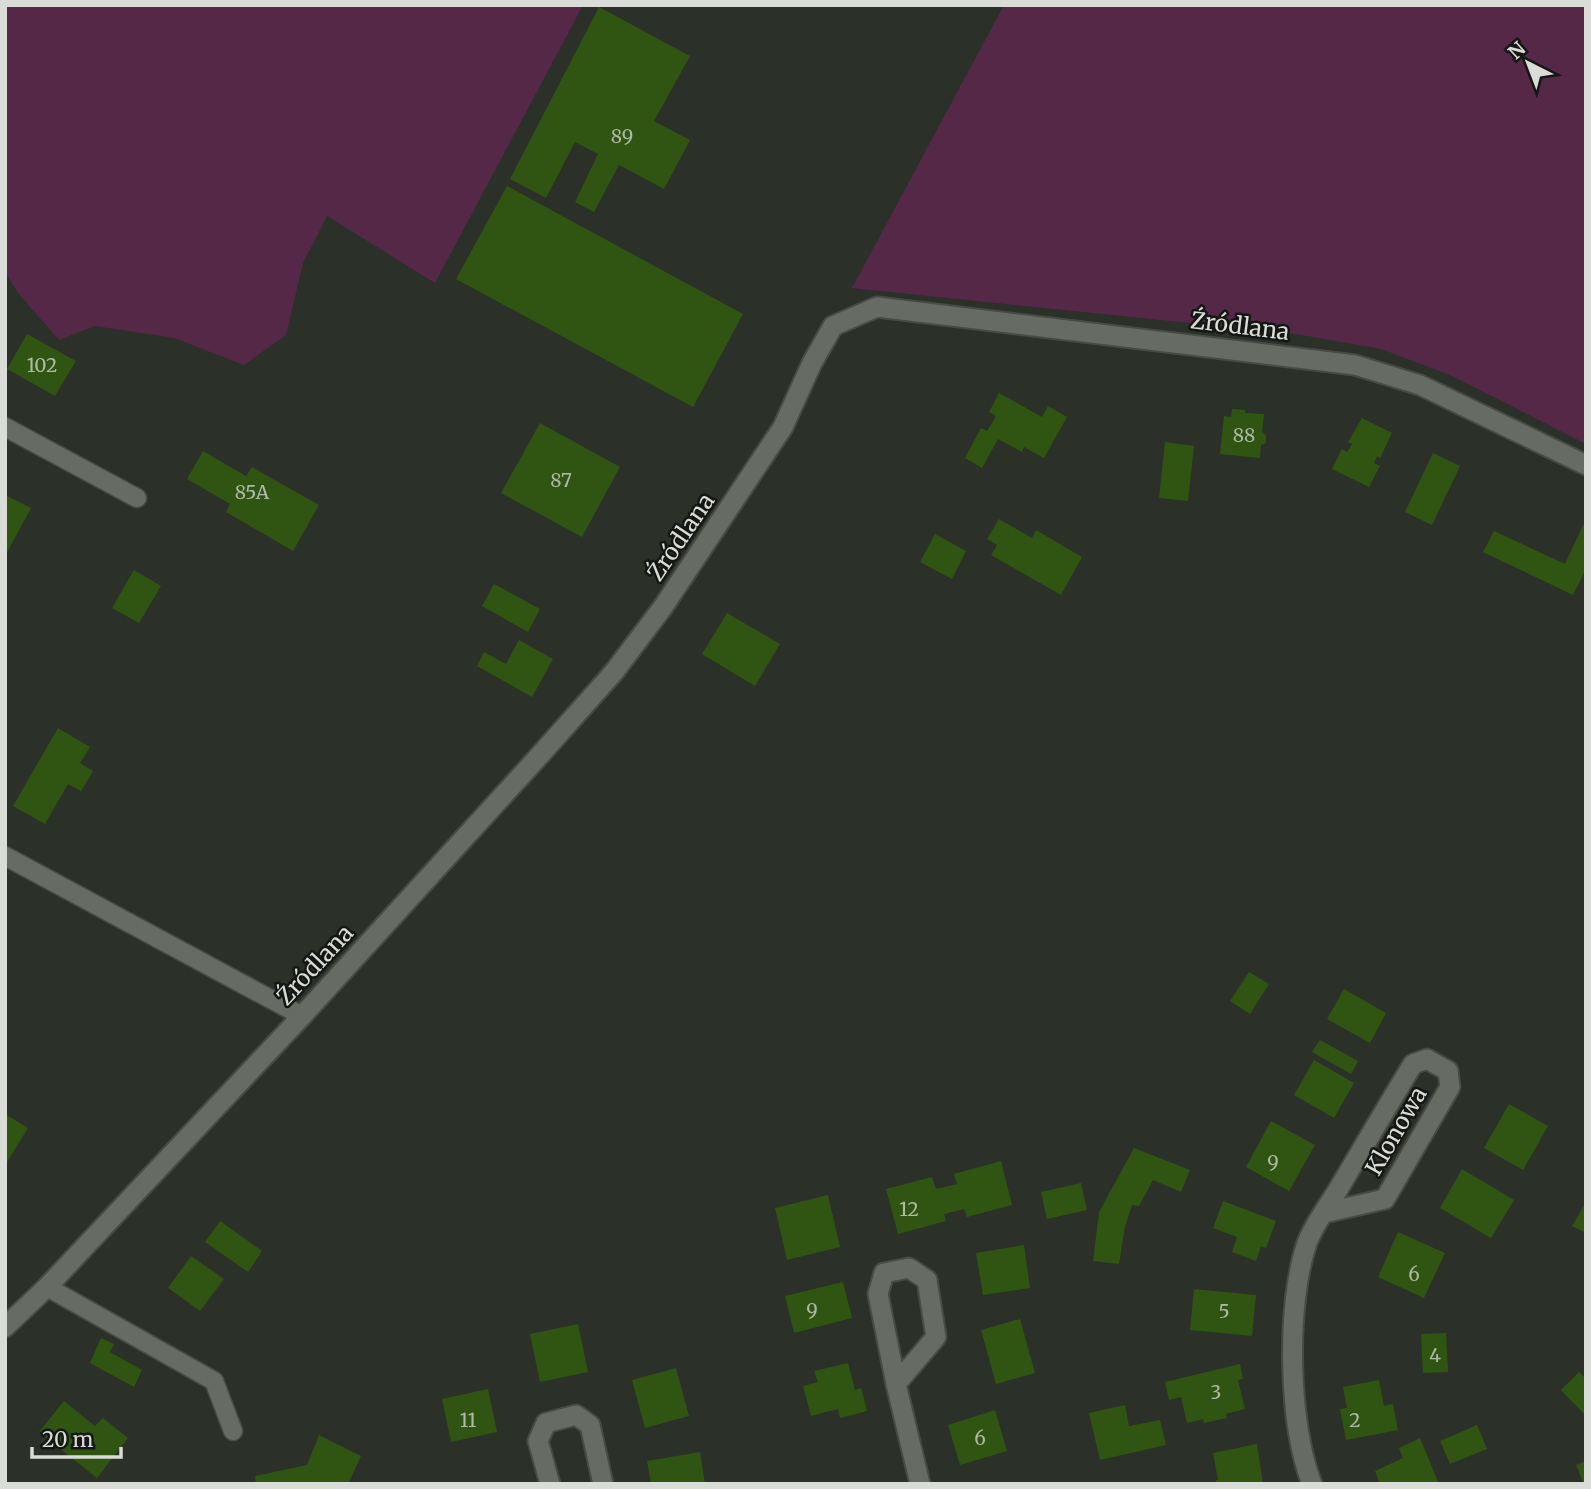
<svg xmlns="http://www.w3.org/2000/svg" width="1591" height="1489" font-family="Merriweather,serif">
<rect width="100%" height="100%" fill="#2b3029"/>
<path fill="#552848" d="M5,5H583L435,283L327,216L303,263L286,335L244,365L174,338L95,326L59,340L18,293L5,272Z
M1004,5H1586V444L1450,375L1381,349L1296,334L852,288Z"/>
<path fill="#305512" d="M599,7L690,56L654,121L690,140L664,189L619,165L594,212L575,202L598,154L575,142L546,198L510,179Z
M507,186L743,314L693,407L456,279Z
M27,334L76,361L55,396L7,369Z
M999,393L1042,417L1048,406L1067,417L1044,458L1024,447L1022,452L998,439L982,468L965,458L981,428L987,431L996,416L989,412Z
M1232,409L1245,410V413L1264,414L1262,432L1266,435V443L1261,445L1260,458L1220,454L1224,416L1231,417Z
M1362,418L1392,433L1380,458L1377,456L1374,463L1380,466L1369,487L1332,469L1342,449L1347,452L1352,444L1348,442Z
M540,423L620,467L582,537L501,493Z
M1165,442L1194,446L1188,501L1159,498Z
M203,451L246,476L252,467L319,505L293,551L226,512L230,504L187,479Z
M1433,453L1460,466L1432,525L1405,512Z
M5,495L31,508L5,556Z
M999,519L1032,538L1036,530L1082,557L1061,595L991,555L997,545L987,539Z
M1586,519V569L1573,595L1483,552L1494,531L1565,564Z
M935,534L966,551L952,579L920,562Z
M134,570L161,586L139,623L112,608Z
M494,584L540,609L528,632L482,606Z
M727,613L780,644L755,686L702,654Z
M519,640L553,659L532,697L477,666L484,652L506,664Z
M58,728L90,747L80,763L93,771L81,791L68,784L45,824L13,806Z
M1249,972L1269,984L1250,1014L1230,1001Z
M1344,989L1386,1013L1370,1043L1327,1019Z
M1320,1040L1358,1061L1351,1074L1312,1052Z
M1314,1060L1354,1083L1334,1118L1294,1095Z
M1509,1104L1548,1126L1523,1170L1484,1148Z
M5,1114L28,1128L5,1165Z
M1271,1121L1315,1145L1289,1191L1246,1167Z
M1134,1148L1190,1170L1181,1192L1153,1180L1139,1206L1132,1205L1125,1226L1119,1264L1093,1261L1099,1212Z
M1001,1161L1012,1205L967,1217L964,1209L944,1214L946,1221L898,1234L886,1189L932,1177L936,1189L957,1184L954,1174Z
M1462,1169L1514,1200L1491,1238L1440,1208Z
M1081,1183L1087,1210L1047,1219L1041,1192Z
M828,1195L840,1247L787,1260L775,1208Z
M1223,1201L1276,1221L1266,1248L1261,1246L1256,1261L1232,1252L1237,1237L1213,1228Z
M1586,1202V1233L1572,1226Z
M220,1221L262,1251L248,1272L205,1242Z
M1398,1232L1445,1253L1424,1298L1378,1277Z
M1024,1245L1030,1288L983,1295L976,1253Z
M191,1256L224,1279L200,1311L168,1288Z
M843,1282L852,1318L794,1333L785,1296Z
M1194,1289L1256,1295L1252,1336L1190,1330Z
M1020,1319L1035,1373L996,1384L981,1330Z
M578,1324L588,1372L540,1382L530,1334Z
M1446,1333L1448,1372L1423,1373L1421,1334Z
M101,1338L114,1344L110,1352L142,1370L134,1387L90,1363Z
M848,1363L855,1390L861,1388L867,1411L840,1418L838,1409L811,1416L803,1386L818,1382L814,1371Z
M1240,1364L1243,1379L1238,1380L1245,1409L1226,1414L1227,1418L1204,1423L1203,1419L1187,1423L1181,1397L1169,1400L1165,1382Z
M676,1368L689,1416L645,1428L632,1380Z
M1579,1372L1586,1379V1416L1561,1390Z
M1379,1380L1384,1406L1393,1404L1398,1430L1346,1440L1340,1409L1347,1408L1343,1387Z
M488,1389L497,1432L451,1442L442,1399Z
M64,1401L95,1426L103,1418L128,1438L97,1478L39,1432Z
M1125,1405L1129,1426L1160,1420L1166,1445L1100,1460L1089,1413Z
M995,1410L1007,1451L960,1465L948,1425Z
M1477,1425L1487,1449L1450,1464L1440,1441Z
M319,1435L361,1456L348,1484H256L255,1476L307,1465Z
M1420,1438L1439,1484H1380L1375,1471L1403,1458L1399,1448Z
M1257,1444L1263,1484H1217L1216,1480H1218L1213,1453Z
M700,1452L705,1484H651L647,1461Z
M1586,1461V1484H1584L1576,1465Z"/>
<g fill="none" stroke-linecap="round" stroke-linejoin="round">
<g stroke="#474b44" stroke-width="21">
<path id="service" d="M5,427L137,498
M5,856L302,1016
M47,1287L214,1381L233,1431"/>
</g>
<g stroke="#474b44" stroke-width="23">
<path id="minor" d="M5,1327L47,1287L302,1016L540,755L614,672L663,607L783,427L812,363L833,326L877,307L1355,365L1420,385L1586,465
M896,1384L936,1337L927,1280L909,1268L884,1273L878,1294L896,1384L920,1484
M550,1484L538,1441L546,1423L576,1415L590,1425L603,1484
M1312,1484C1288,1423 1286,1304 1307,1243C1314,1224 1329,1205 1339,1188C1364,1146 1388,1105 1413,1064L1427,1059L1448,1071L1450,1087L1385,1199L1324,1213"/>
</g>
<use href="#service" stroke="#666c63" stroke-width="18"/>
<use href="#minor" stroke="#666c63" stroke-width="19"/>
</g>
<g text-anchor="middle" stroke-width="5" stroke-linejoin="round" paint-order="stroke">
<g font-size="19" fill="#afbaa6">
<text x="622" y="143">89</text>
<text x="42" y="372">102</text>
<text x="1244" y="442">88</text>
<text x="561" y="487">87</text>
<text x="252" y="499">85A</text>
<text x="1273" y="1169">9</text>
<text x="909" y="1216">12</text>
<text x="1414" y="1281">6</text>
<text x="812" y="1317">9</text>
<text x="1224" y="1318">5</text>
<text x="1435" y="1362">4</text>
<text x="1216" y="1399">3</text>
<text x="468" y="1427">11</text>
<text x="1355" y="1427">2</text>
<text x="980" y="1445">6</text>
</g>
<g font-size="23" fill="#d9dcd7" stroke="#151714">
<text transform="translate(1240 326) rotate(7)" y="8">Źródlana</text>
<text transform="translate(681 537) rotate(-56)" y="8">Źródlana</text>
<text transform="translate(315 965) rotate(-47)" y="8">Źródlana</text>
<text transform="translate(1396 1131) rotate(-60)" y="8">Klonowa</text>
</g>
</g>
<rect width="1591" height="1489" fill="none" stroke="#d9dcd7" stroke-width="14"/>
<g transform="translate(1528 63) rotate(318)" stroke="#151714" stroke-width="5" paint-order="stroke">
<path d="M0-5L12 26L0 18L-12 26Z" fill="#d9dcd7"/>
<text y="-10" font-size="19" font-weight="bold" text-anchor="middle" fill="#d9dcd7">N</text>
</g>
<path d="M32 1447v10h89v-10" fill="none" stroke="#d9dcd7" stroke-width="3.5"/>
<text x="42" y="1447" font-size="21" fill="#d9dcd7" stroke="#151714" stroke-width="5" paint-order="stroke">20 m</text>
</svg>
